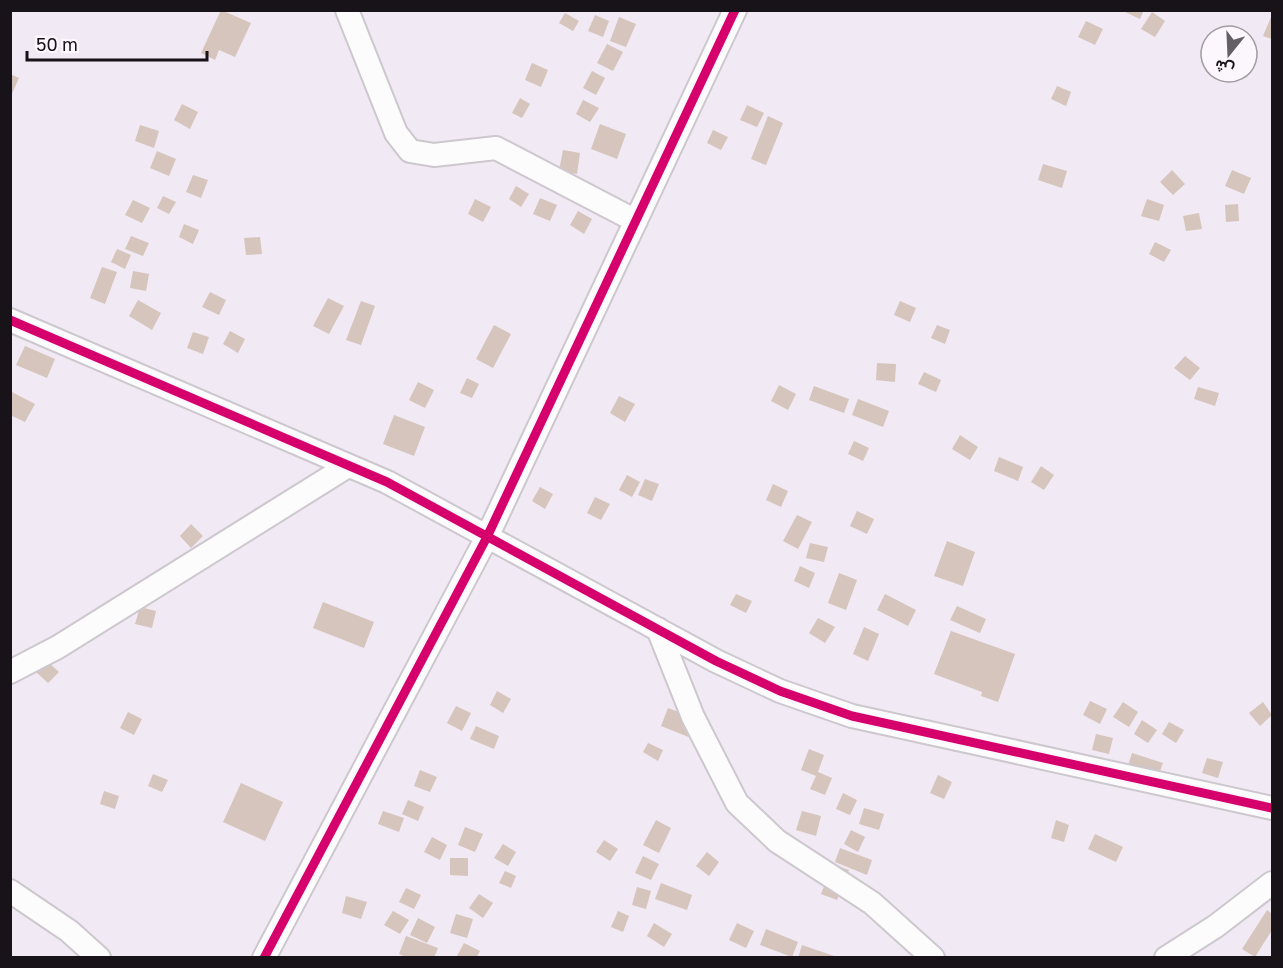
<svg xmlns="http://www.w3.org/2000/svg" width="1283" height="968" font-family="'Golos Text',Vazirmatn,sans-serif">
<rect width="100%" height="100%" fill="#f1e9f3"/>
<path fill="#d6c5bd" d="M221,10L251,23L235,57L219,50L215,60L201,53Z
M1121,10H1144L1140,19Z
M1152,12L1165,21L1155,37L1141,29Z
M565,13L579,21L573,31L559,23Z
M595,15L609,21L603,37L588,31Z
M619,17L636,24L626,47L610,41Z
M1271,17H1272V39L1263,36Z
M1086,21L1103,29L1095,45L1078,37Z
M607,44L623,52L613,71L597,63Z
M532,63L548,70L541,87L525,80Z
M592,71L605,78L596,95L583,88Z
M10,74L19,78L10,98Z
M1057,86L1071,92L1066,106L1051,99Z
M520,98L530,104L522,118L512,113Z
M583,100L599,108L590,122L576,114Z
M182,104L198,112L190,129L174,120Z
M747,105L764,113L757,127L740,120Z
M768,116L783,123L766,165L751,159Z
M600,124L626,134L617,159L591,149Z
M140,125L159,131L154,148L135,141Z
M713,130L728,137L721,150L707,143Z
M563,150L580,153L577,174L559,171Z
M157,151L176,159L169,176L150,168Z
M1043,164L1067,171L1062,188L1038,180Z
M1172,170L1185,184L1173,195L1160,182Z
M1232,170L1251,178L1244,194L1225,186Z
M193,175L208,180L201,198L186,192Z
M516,186L529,194L521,207L509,199Z
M163,196L176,202L169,214L157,208Z
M540,198L557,205L550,221L533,214Z
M475,199L491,207L483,222L468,214Z
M1147,199L1164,205L1159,221L1141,216Z
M133,200L150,208L142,223L125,215Z
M1238,204L1239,221L1226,222L1225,205Z
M578,211L592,219L584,234L570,225Z
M1199,213L1202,229L1186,231L1183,216Z
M184,224L199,230L193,244L179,237Z
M131,236L149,243L143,256L125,249Z
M260,237L262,254L246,255L244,238Z
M1155,242L1171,250L1164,262L1149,254Z
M117,249L131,255L125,269L111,262Z
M102,267L117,272L105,304L90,298Z
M133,271L149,274L146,291L130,288Z
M210,292L226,300L219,315L202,307Z
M328,298L344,306L329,334L313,326Z
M138,300L161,313L152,330L129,316Z
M361,301L375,306L361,345L346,340Z
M900,301L916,308L910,322L894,315Z
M494,325L511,334L493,368L476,359Z
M937,325L950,330L945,344L931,338Z
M230,331L245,339L238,353L223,344Z
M193,332L209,337L203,354L187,348Z
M25,346L55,359L47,378L16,365Z
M1185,356L1200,368L1190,380L1174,368Z
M877,363L896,364L895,382L876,380Z
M924,372L941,380L936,392L918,384Z
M467,378L479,384L472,398L460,393Z
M418,382L434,390L425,408L409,400Z
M779,385L796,394L788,410L771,401Z
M814,386L849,399L844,413L809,400Z
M1198,387L1219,393L1215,406L1194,399Z
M10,391L35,404L25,422L10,415Z
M619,396L635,404L625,422L610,413Z
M858,399L889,411L883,427L852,415Z
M394,415L425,427L414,456L383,444Z
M960,435L978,447L970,460L952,449Z
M854,441L869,448L863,461L848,454Z
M999,457L1023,467L1018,481L994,471Z
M1041,466L1054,475L1044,490L1031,482Z
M627,475L640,482L632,497L619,490Z
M645,479L659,484L652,501L638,495Z
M773,484L788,491L781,507L766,500Z
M540,487L553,494L545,509L532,501Z
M595,497L610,504L601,520L587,513Z
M857,511L874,519L867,534L850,526Z
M797,515L812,522L798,549L783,541Z
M191,524L203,536L191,548L180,536Z
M947,541L975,552L963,586L934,576Z
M810,543L828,547L824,562L806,558Z
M800,566L815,573L809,588L794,581Z
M839,573L857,580L846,610L828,603Z
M736,594L752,601L746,613L730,605Z
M885,594L916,610L908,626L877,610Z
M323,602L374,622L364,648L313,628Z
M957,606L986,619L980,633L950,620Z
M140,607L156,611L152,628L135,624Z
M818,618L835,627L825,643L809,633Z
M864,627L879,634L868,661L853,654Z
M951,631L1015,654L998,702L981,696L982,692L934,674Z
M47,661L59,672L48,683L36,672Z
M497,691L511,699L503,713L490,705Z
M1090,701L1107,709L1100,724L1083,715Z
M1123,702L1138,712L1129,727L1113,717Z
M1263,702L1272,715L1260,726L1249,713Z
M456,706L471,713L462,731L447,723Z
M668,708L703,721L696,740L661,726Z
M128,712L142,719L134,735L120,728Z
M1142,720L1157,730L1148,743L1134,734Z
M1169,722L1184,730L1176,743L1162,734Z
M476,726L499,736L494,749L470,739Z
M1096,734L1113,738L1109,754L1092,750Z
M648,743L663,750L658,761L643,752Z
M809,749L824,755L818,772L832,778L825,795L810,789L816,776L801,770Z
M1132,753L1163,763L1156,782L1126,772Z
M1207,758L1223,762L1218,778L1202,773Z
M420,770L437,777L430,792L414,786Z
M153,774L168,780L162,792L148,786Z
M938,775L952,782L944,799L930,793Z
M241,783L283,802L265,841L223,822Z
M104,791L119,796L115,809L100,804Z
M843,793L857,800L850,815L836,809Z
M408,800L424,807L418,821L402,814Z
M864,808L884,814L879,830L859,824Z
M383,811L404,818L399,832L378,824Z
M802,811L821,816L816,836L796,830Z
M656,820L671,828L659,853L643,845Z
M1056,820L1069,825L1064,842L1051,838Z
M465,827L483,834L475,852L458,845Z
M851,830L865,837L858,852L844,844Z
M1095,834L1123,847L1116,862L1088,849Z
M432,837L447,845L440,860L424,852Z
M604,840L618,849L610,861L596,852Z
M503,844L516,852L508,866L494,858Z
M840,848L872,860L867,875L835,862Z
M707,852L719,862L709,876L696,866Z
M643,856L659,864L651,880L635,873Z
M450,858H468V876L450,875Z
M833,864L849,870L837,900L821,894Z
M505,871L516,876L511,888L499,883Z
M661,883L692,895L687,910L655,899Z
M637,887L651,891L646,909L632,905Z
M406,888L421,895L414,909L399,902Z
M479,894L493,903L483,918L469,908Z
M346,896L367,902L361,919L342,913Z
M1267,910L1272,914V930L1255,957L1242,949Z
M393,911L409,920L400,934L384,925Z
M618,911L629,916L623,932L611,927Z
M456,914L473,919L467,938L450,933Z
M418,918L435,927L427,943L410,935Z
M654,923L672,934L664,947L647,936Z
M737,923L754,931L746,948L729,940Z
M766,929L798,942L792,957L760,945Z
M406,936L438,948L434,958H408L399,954Z
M464,943L480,951L476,958L457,956Z
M802,945L837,957V958H798Z"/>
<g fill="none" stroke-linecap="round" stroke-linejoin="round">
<g stroke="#cdc7ce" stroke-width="26">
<path id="street" d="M347,10L396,133L410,151L434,155L496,148L636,221
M10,320L387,482L716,661L780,691L852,716L1272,808
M658,629L693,717L737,803L777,841L872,903L933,958
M10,672L58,647L348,466
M10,891L69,931L99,958
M264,958L487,537L735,10
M1166,958L1216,926L1272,883"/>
</g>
<use href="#street" stroke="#fdfcfd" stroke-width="22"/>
<g stroke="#fcf6fd" stroke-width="13">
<path id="cycleway" d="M10,320L387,482L716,661L780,691L852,716L1272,808
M264,958L487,537L735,10"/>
</g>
<use href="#cycleway" stroke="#d6006c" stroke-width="9"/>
</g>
<rect width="1283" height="968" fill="none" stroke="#181319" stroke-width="24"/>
<g transform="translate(1229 54) rotate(198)"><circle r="28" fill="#fcf6fd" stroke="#a19ba2" stroke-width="1.5"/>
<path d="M0-4.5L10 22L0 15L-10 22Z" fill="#645e65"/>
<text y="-9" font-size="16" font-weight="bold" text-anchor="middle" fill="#181319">ش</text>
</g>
<path d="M27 51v9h180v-9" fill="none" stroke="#181319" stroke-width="3"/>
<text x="36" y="51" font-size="18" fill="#181319" stroke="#fcf6fd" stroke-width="4.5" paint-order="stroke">50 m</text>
</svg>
